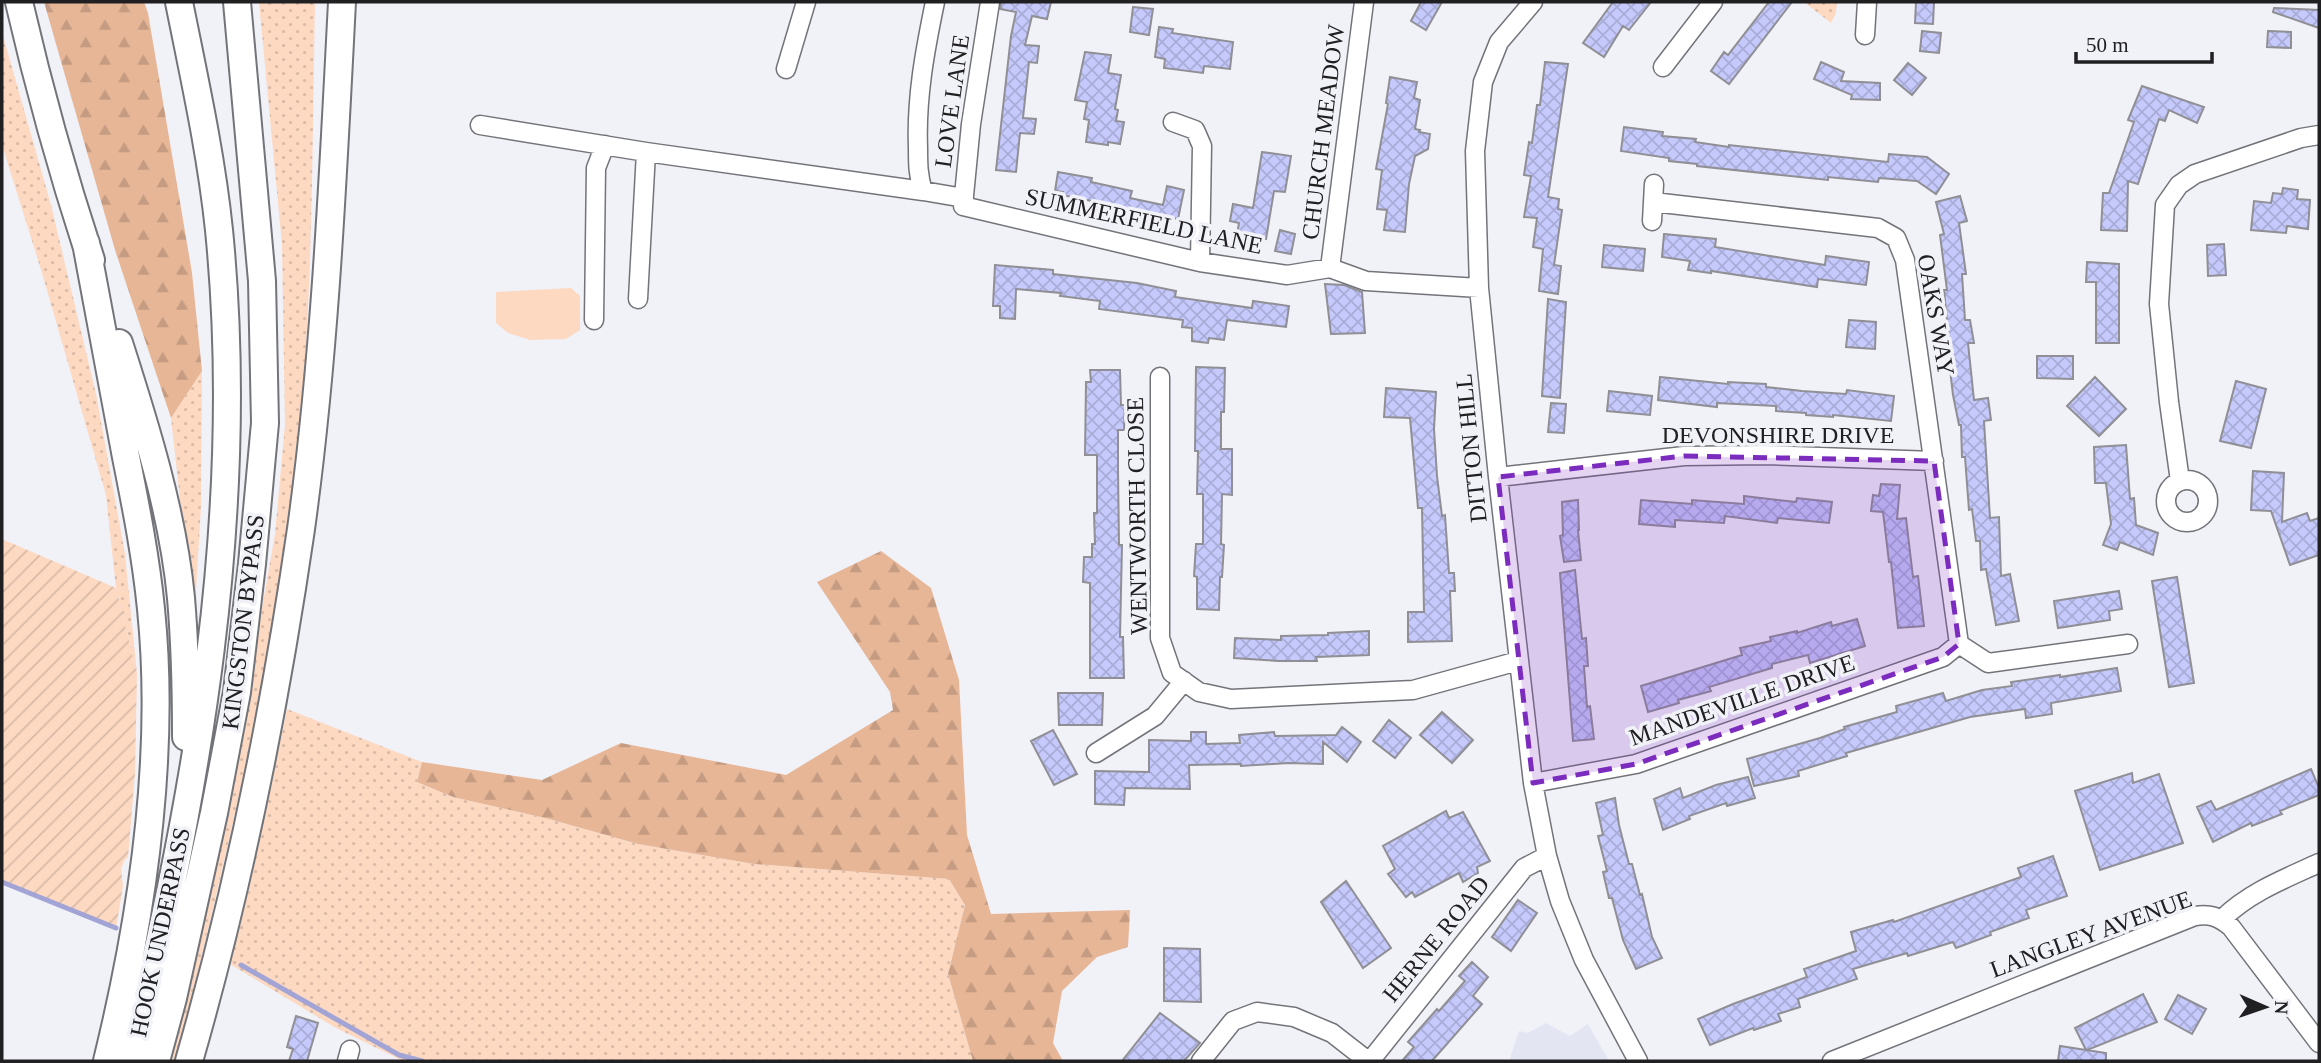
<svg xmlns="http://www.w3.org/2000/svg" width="2321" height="1063" font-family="'Times New Roman',serif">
<defs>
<pattern id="grass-dots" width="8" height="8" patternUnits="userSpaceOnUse" patternTransform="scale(1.75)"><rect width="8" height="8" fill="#fdd9c2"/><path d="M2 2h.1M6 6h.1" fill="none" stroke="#d9baa6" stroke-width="1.8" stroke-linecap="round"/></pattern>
<pattern id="forest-firs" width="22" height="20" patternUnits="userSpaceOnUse" patternTransform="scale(1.75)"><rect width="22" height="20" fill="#e6b697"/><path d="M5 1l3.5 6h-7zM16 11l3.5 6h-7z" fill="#c59c82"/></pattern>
<pattern id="garden-furrows" width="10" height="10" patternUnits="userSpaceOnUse" patternTransform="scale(1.75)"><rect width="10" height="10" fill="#fdd9c2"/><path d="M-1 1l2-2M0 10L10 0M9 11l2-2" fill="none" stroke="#d9baa6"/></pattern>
<pattern id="building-cross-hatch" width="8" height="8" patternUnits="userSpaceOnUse" patternTransform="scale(1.75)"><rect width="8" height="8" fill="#c5c9fb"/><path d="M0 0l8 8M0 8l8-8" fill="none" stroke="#a9acd7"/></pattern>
</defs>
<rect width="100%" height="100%" fill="#f1f1f8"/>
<path fill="#e4e5f3" d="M1546,1023L1570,1036L1588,1024L1609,1061H1509L1519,1031L1528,1033Z"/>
<path fill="url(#grass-dots)" d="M259,2H315C312,160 313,318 295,475C272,674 223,868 176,1061H171L210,888L241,729L275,534L285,425L282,245Z
M1804,2H1837L1836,13L1831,23Z
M2,32L51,205L96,394L125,554L137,674L116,588L106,495L42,273L2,145Z
M202,371L201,506L194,625L171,418Z
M287,709L422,762L417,782L453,797L549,819L638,844L754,864L949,879L965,905L948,974L973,1061H403L336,1028L230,964L248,893Z"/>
<path fill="url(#forest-firs)" d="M44,2H144L148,13L192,273L202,371L171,418L115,250Z
M881,551L931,588L959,680L967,835L991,914L1130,910L1128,947L1097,957L1062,991L1053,1043L1063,1061H973L948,974L965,905L949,879L754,864L638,844L549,819L453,797L417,782L422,762L542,780L621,743L786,775L893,710L890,692L817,582Z"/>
<path fill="url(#garden-furrows)" d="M2,539L116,588L137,674L135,773L128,857L124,861L121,869L123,886L116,928L2,882Z"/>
<path fill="#fdd9c2" d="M571,288L580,296V330L566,339L530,340L508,333L496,323V292Z"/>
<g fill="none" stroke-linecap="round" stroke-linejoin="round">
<path stroke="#a1a4d4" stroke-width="5" d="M2,882L116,928
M241,965L399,1055L422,1061"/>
</g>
<path fill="url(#building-cross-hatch)" stroke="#8f8f95" stroke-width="2" d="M1001,2H1051L1047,19L1032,16L1025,45L1039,46L1037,63L1029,62L1023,118L1036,119L1034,134L1020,133L1016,172L996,170L1011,36L1016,12L1000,9Z
M1421,2H1442L1426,30L1411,21Z
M1613,2H1651L1629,30L1623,26L1604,57L1583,43Z
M1769,2H1792L1729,84L1711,71L1724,52L1728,55Z
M1916,2H1934L1933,24L1915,23Z
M1133,7L1153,9L1149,35L1130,32Z
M2274,8L2319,10V28L2273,12Z
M1159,27L1173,29L1172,33L1233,42L1230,69L1204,66L1203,73L1164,68L1165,59L1155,57Z
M1922,31L1941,33L1939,53L1920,51Z
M2268,31L2291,32V48L2267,47Z
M1085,52L1111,55L1108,73L1121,75L1115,109L1118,110L1116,121L1124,122L1120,144L1108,142V145L1086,142L1089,120L1084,119L1087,102L1075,100Z
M1545,62L1568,64L1548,197L1559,199L1558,209L1562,210L1554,265L1561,266L1558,294L1539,291L1543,249L1533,247L1537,218L1524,217L1531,176L1524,175L1529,142L1532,143L1537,105H1540Z
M1821,62L1844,72L1841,81L1880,83V100L1851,99L1852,95L1814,79Z
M1908,63L1926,78L1912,95L1894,80Z
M1390,77L1417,82L1414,98L1420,100L1415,129L1420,130L1419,132L1430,134L1428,149L1415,156L1409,184L1405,232L1384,230L1387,210L1377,209L1382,170L1376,169L1388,104L1386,103Z
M2142,86L2204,107L2197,123L2169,110L2165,121L2159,119L2138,184L2128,181L2127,231L2101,230L2103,193H2109L2134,122L2128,120Z
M1624,127L1663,132L1662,136L1696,139L1695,142L1729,147V145L1888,162L1889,154L1927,157L1949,174L1936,194L1917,181L1879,178L1878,182L1828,177V180L1697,166V164L1669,161V158L1621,151Z
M1262,152L1291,156L1285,192L1274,191L1266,239L1237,234L1239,223L1230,221L1233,204L1253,208Z
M1058,172L1092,178L1091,182L1132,191L1130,198L1163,205L1167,186L1184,190L1178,219L1162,216L1161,221L1144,218L1143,223L1111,215V212L1100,210L1101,203L1062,195L1063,192L1055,191Z
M2283,188L2298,190L2297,199L2310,200L2308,229L2287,226L2286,233L2251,230L2254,201L2271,203L2273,193L2282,194Z
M1960,196L1967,221L1959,223L1966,274H1962L1965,320H1970L1974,343H1968L1974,400L1988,398L1991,420L1984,421L1990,518L1999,517L2001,576L2010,574L2019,621L1996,625L1986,569L1981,570L1980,541H1976L1972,509L1969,510L1965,457H1962L1961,425H1959L1953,395L1948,352H1950L1944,290H1947L1940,235L1944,234L1936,202Z
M1280,230L1295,234L1291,254L1275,251Z
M1664,234L1716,239L1715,247L1825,265L1826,256L1869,262L1866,285L1818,279L1817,287L1711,271V273L1688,270L1690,261L1662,257Z
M2224,244L2226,275L2208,276L2207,245Z
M1604,245L1645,249L1643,271L1602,267Z
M2087,262L2119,264V343H2096V282H2086Z
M995,265L1053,270V274L1137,283L1176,291L1175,297L1252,308L1253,301L1289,306L1286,327L1227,320L1224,340L1209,338L1208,343L1192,341V328L1182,327L1183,320L1099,309L1100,301L1060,296L1061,293L1016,289L1015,319L1000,318V306H993Z
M1325,284L1344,285L1362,292L1365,333L1331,334Z
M1548,299L1566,302L1560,398L1542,396Z
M1849,320L1876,322L1875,349L1846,347Z
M2037,356H2073V379L2037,378Z
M1196,367L1225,368L1224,412H1221V449H1232V495L1222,494L1221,544L1224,545L1222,577H1220L1219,610L1197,609V577L1194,576L1196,544H1203V494H1197L1198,451H1195Z
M1090,370H1120L1121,405H1125L1124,430H1118V469L1119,545H1122L1120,637H1123L1124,678H1090V583L1083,582L1084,557H1092V544H1095L1094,513H1097V455H1085L1086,382H1091Z
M1660,377L1728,384V382L1766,384V387L1802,391L1846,394L1847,390L1894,396L1891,421L1833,415V417L1806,415V413L1776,411V406L1717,403V407L1658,400Z
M2095,377L2126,409L2099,436L2067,406Z
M2236,381L2266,389L2251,448L2220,441Z
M1386,388L1436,392L1434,429L1437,476L1442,516L1445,515L1449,573H1454L1455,591H1450L1452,641L1408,642V612H1424L1422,508H1418L1410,418L1384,417Z
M1609,391L1652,396L1650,415L1607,411Z
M1551,403L1566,404L1564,433L1548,432Z
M2126,445L2130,499L2134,498L2136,525L2158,533L2153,555L2120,542L2117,550L2103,545L2111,524L2106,483H2095L2094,447Z
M2253,471L2284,473L2282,522L2307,513L2310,521L2319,518V555L2290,565L2271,511L2251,510Z
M1881,484L1900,485L1897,519L1906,518L1913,577L1918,576L1924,626L1898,628L1891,562H1889L1883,512L1871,511L1873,495L1879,496Z
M1744,496L1796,502L1797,498L1832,502L1829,523L1778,518L1777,523L1725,516L1724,523L1675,520V527L1639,524L1641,500L1692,504V500L1744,504Z
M1578,500L1579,530H1578L1581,560L1564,562L1560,536L1563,535L1562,502Z
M1575,570L1582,639L1586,638L1588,666H1584L1587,707L1590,706L1594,739L1573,741L1560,573Z
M2177,577L2194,683L2169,687L2152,581Z
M2119,591L2122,609L2109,611L2110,620L2058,628L2054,601Z
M1857,619L1865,646L1810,663L1808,655L1772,664V668L1709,687L1711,691L1678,700L1679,703L1648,712L1641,686L1742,655L1740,648L1771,641L1770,637L1797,631V633L1831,622L1832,626Z
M1369,631V655L1316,657L1317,661H1279L1234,658L1235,638L1281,640V636L1328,635V633Z
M2117,668L2121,691L2051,703L2052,714L2026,718L2025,709L1970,717L1846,753L1847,756L1798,771L1799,776L1754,786L1747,759L1820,738L1845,729L1844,727L1897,712L1896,706L1943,693L1946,701L1982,690L2012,686L2011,682L2060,675V677Z
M1058,693H1103L1102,725H1059Z
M1442,712L1473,740L1452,763L1420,735Z
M1389,720L1411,738L1395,758L1373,741Z
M1342,727L1361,742L1347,762L1323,742V764L1288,763L1241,766V764L1189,765L1190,789L1125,788L1124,805L1095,804V771L1149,772V740L1191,741V732H1206V744L1240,743L1239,735L1274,732L1275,736L1336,735Z
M1053,730L1077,774L1054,785L1031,741Z
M2311,769L2319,788V795L2280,811L2282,814L2252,826L2251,823L2213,842L2197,807L2211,801L2216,810Z
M2132,773L2133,783L2159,774L2183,843L2100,870L2075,791Z
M1748,777L1755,798L1727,806L1726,803L1689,816L1690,819L1663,830L1654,799L1680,788L1683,798L1716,785Z
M1615,798L1619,825L1629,864H1632L1640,895L1642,894L1652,937L1662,958L1636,969L1623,940L1612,898H1609L1603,872L1607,871L1598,836L1603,835L1596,803Z
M1446,811L1449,818L1463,812L1490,861L1477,867L1478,873L1463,882L1459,873L1415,897L1412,892L1406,897L1388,874L1395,869L1383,846Z
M2053,856L2067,896L2026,910L2029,918L1990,932L1991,935L1956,948L1953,942L1908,956L1907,953L1853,969L1857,979L1798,999L1800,1007L1778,1014L1781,1021L1754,1030L1753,1028L1710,1045L1698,1019L1733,1004L1807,977L1804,969L1856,951L1851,932L1893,920L1894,922L2021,877L2018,868Z
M1346,881L1391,948L1363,968L1321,902Z
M1518,900L1537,913L1511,951L1492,937Z
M1164,948L1200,949L1201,1002L1164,1001Z
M1472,962L1488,977L1473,996L1482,1004L1432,1061H1402L1414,1047L1408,1042L1437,1009L1439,1011L1465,981L1459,976Z
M2143,994L2157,1022L2087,1050L2106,1053V1061H2058L2060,1046L2086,1050L2075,1028Z
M2178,995L2206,1009L2192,1034L2165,1019Z
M1160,1013L1200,1043L1184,1061H1122Z
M296,1016L318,1023L307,1061H289L293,1049L287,1047Z"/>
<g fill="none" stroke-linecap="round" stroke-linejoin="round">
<g stroke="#73747a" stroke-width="21">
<path id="minor" d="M990,2L971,124L963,206L1200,262L1287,275L1330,268L1366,281L1479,288
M1533,2L1499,42L1483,82L1475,151L1479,288L1498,477L1533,783L1547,856L1560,901L1584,960L1638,1061
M1865,35L1867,2
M1663,67L1713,2
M786,69L806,2
M1173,122L1195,130L1202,146L1200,262
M480,125L646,152L923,191L964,198
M923,191C918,176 918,163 918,148C916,98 925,50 935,2
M1653,202L1878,228L1896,238L1905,260L1959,644
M1652,221L1654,184
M1330,268L1364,2
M638,299L646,152
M594,320L596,168L605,145
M1160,377V638L1172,673L1199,692L1231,699L1413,690L1518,661
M1498,477L1684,456L1766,455L1934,461
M2166 501a21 21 0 1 1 42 0a21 21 0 1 1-42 0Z
M2180,481L2169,402L2159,304L2165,205L2179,185L2195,174L2301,138L2319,135
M1959,644L1988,663L2128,644
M1096,753L1155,716L1184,681
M1533,783L1636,764L1943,657L1959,644
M2222,919C2250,892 2284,879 2319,863
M347,1061L350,1050
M1201,1061L1233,1021L1257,1012L1294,1017L1332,1033L1368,1061
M1370,1061L1524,868L1547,856
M1832,1061L2195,916C2210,914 2218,916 2231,927L2319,1043"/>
</g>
<g stroke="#73747a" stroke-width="30">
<path id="highway" d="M19,2C39,89 63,175 91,260
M86,243C99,314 113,386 126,457C136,507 146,558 151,609C166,756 142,918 107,1061
M119,343C145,424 173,513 181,598C185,644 186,691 186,737
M132,1061C198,790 247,510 219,230C211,153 194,77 179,2
M156,1061L173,998L214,813L237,692L252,564L265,423L262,281L237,2
M189,1061C239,887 275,708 301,529C325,356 333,176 342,2"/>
</g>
<use href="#minor" stroke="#fff" stroke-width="18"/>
<use href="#highway" stroke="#fff" stroke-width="26"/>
</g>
<path fill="#7b2cbf" fill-opacity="0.2" stroke="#7b2cbf" stroke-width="5" stroke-dasharray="14 9" stroke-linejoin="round" d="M1684,456L1934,461L1959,644L1943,657L1636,764L1533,783L1498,477Z"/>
<g text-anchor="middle" stroke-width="7" stroke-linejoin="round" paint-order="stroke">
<g font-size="24" fill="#202022" stroke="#f1f1f8">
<text transform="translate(952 101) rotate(-82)" y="8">LOVE LANE</text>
<text transform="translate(1323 132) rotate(-83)" y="8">CHURCH MEADOW</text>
<text transform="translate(1144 221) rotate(12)" y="8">SUMMERFIELD LANE</text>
<text transform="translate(1936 315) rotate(80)" y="8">OAKS WAY</text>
<text x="1778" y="443">DEVONSHIRE DRIVE</text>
<text transform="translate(1471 448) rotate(-96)" y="8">DITTON HILL</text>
<text transform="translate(1137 516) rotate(-91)" y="8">WENTWORTH CLOSE</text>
<text transform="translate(243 622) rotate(-83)" y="8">KINGSTON BYPASS</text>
<text transform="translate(1742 700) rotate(-19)" y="8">MANDEVILLE DRIVE</text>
<text transform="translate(160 932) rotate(-78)" y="8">HOOK UNDERPASS</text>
<text transform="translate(2091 934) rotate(-20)" y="8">LANGLEY AVENUE</text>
<text transform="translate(1436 939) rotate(-51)" y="8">HERNE ROAD</text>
</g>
</g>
<rect width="2321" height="1063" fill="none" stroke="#202022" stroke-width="7"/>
<g transform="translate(2265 1007) rotate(92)" stroke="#f1f1f8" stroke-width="5" paint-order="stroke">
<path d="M0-5L12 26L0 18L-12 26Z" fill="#202022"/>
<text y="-10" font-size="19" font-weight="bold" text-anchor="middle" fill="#202022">N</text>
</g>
<path d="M2076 52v10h136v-10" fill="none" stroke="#202022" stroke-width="3.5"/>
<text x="2086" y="52" font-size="21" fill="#202022" stroke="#f1f1f8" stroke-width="5" paint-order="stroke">50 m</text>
</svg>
